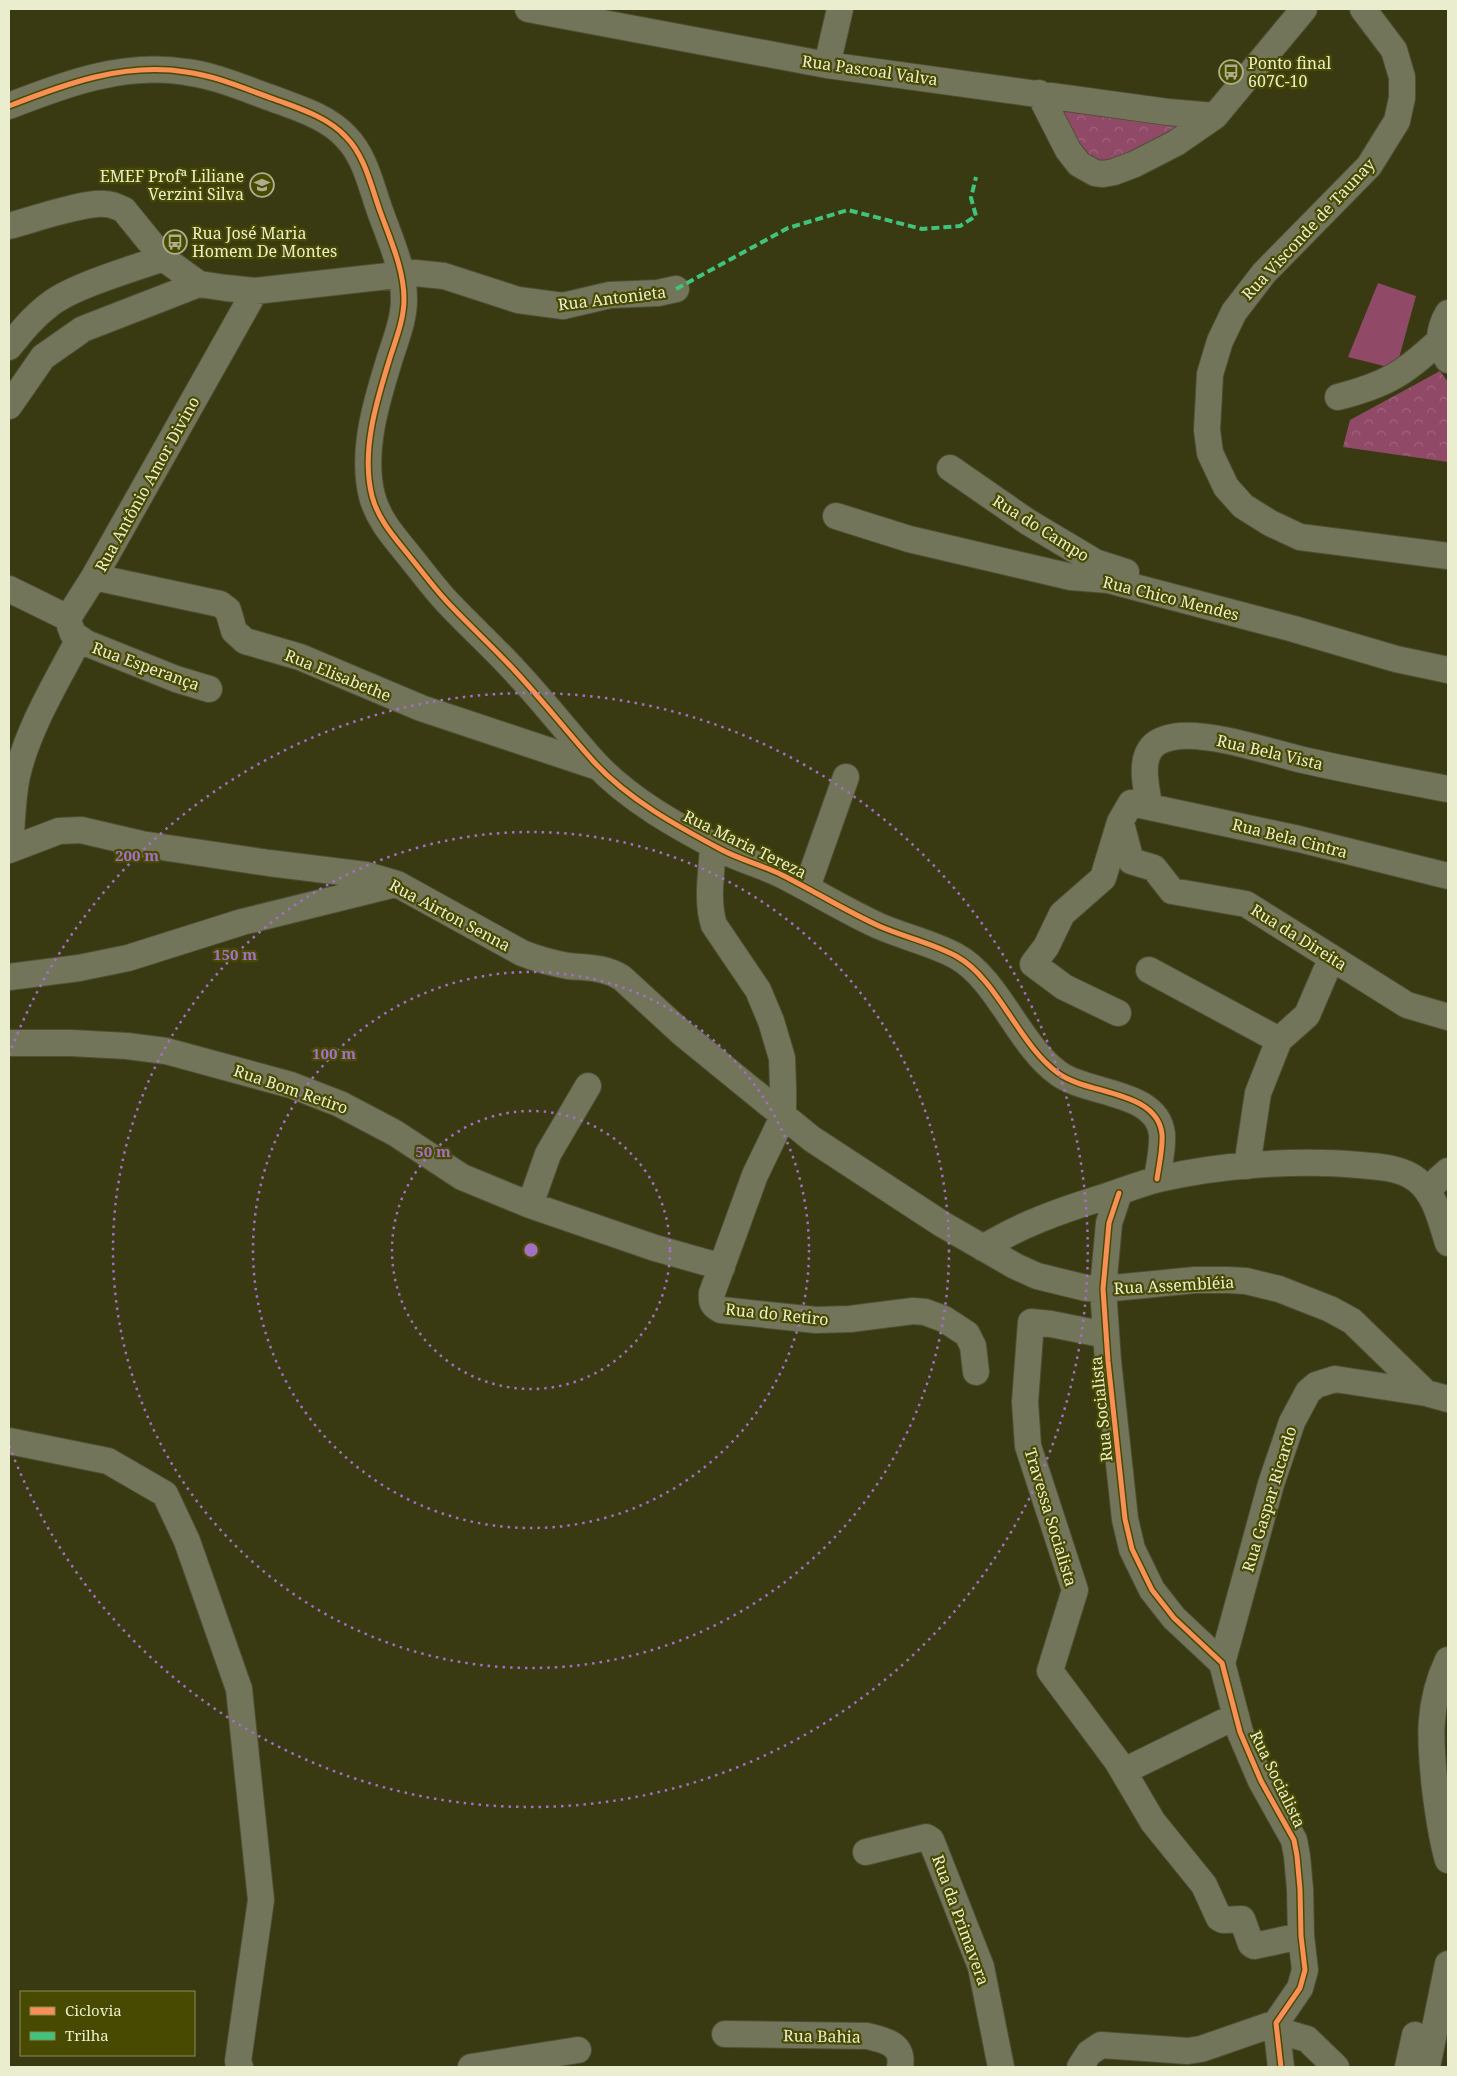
<svg xmlns="http://www.w3.org/2000/svg" width="1457" height="2076" font-family="'Noto Serif',serif">
<defs>
<pattern id="park-crowns" width="20" height="18" patternUnits="userSpaceOnUse" patternTransform="scale(1.25)"><rect width="20" height="18" fill="#904a67"/><path d="M2 6a3 3 0 1 1 6 0M12 15a3 3 0 1 1 6 0" fill="none" stroke="#a0647c"/></pattern>
</defs>
<rect width="100%" height="100%" fill="#393a12"/>
<path fill="url(#park-crowns)" d="M1052,98L1187,124L1118,163L1089,160Z
M1440,371L1448,382V462L1343,447L1350,420Z"/>
<path fill="#904a67" d="M1378,283L1416,296L1396,369L1348,357Z"/>
<g fill="none" stroke-linecap="round" stroke-linejoin="round">
<g stroke="#4e4f33" stroke-width="28">
<path id="minor" d="M528,9L827,65L1168,112L1215,116
M1363,9L1394,50L1402,77V98L1397,121L1369,166L1264,273L1234,312L1220,341L1210,374L1207,430L1210,453L1226,487L1243,506L1270,523L1300,537L1448,556
M827,65L840,9
M1039,93L1068,150L1079,164L1095,173L1103,174L1114,172L1135,164L1176,143L1215,116L1304,9
M9,106C65,84 124,62 186,72C217,76 245,89 274,99C298,108 328,117 346,137C365,156 371,186 380,211C390,239 404,269 404,299C404,321 395,341 389,361C376,403 361,452 372,496C378,520 396,539 411,558C424,574 437,592 452,607C473,629 496,650 516,672C543,701 568,733 594,762C629,800 677,826 722,850C741,860 762,865 782,875C814,891 846,911 879,926C904,937 932,943 956,956C998,979 1018,1044 1058,1073C1087,1095 1157,1090 1162,1134C1163,1149 1159,1165 1157,1179
M9,226C32,220 83,202 105,204C112,204 118,207 124,210L163,258L199,284L226,288L255,291L415,273L444,276L518,300L563,306L610,295L658,293L676,289
M1448,313C1438,330 1437,344 1448,360
M9,347C21,332 33,317 49,305C72,286 133,269 163,258
M1338,397C1385,385 1404,374 1439,341
M9,406L43,357L83,329L199,284
M950,468L1028,522L1095,562L1126,572
M836,516L909,539L1071,577L1108,580L1294,629L1396,659L1448,670
M94,577L220,604L228,610L234,631L245,641L300,657L421,708L598,767
M9,589L68,618
M68,618L94,577L255,291
M70,626L73,634L86,643L176,679L209,689
M1149,806C1147,789 1139,762 1152,747C1158,740 1171,737 1180,736C1213,733 1270,752 1303,760C1351,771 1400,780 1448,789
M1121,823L1131,861L1154,868L1172,891L1246,904L1407,1005L1448,1017
M713,845C712,871 706,900 714,925L758,990L771,1021L782,1058L783,1087V1117L755,1175L712,1293C711,1303 713,1306 721,1310L816,1320L850,1319L913,1311L925,1312L944,1319L967,1334L973,1346L976,1372
M10,849C12,825 12,799 17,776C28,728 56,683 79,639
M9,850L59,831L81,830L141,844L269,863L366,875L397,884L522,953C537,959 552,963 568,966C588,968 605,967 622,978L683,1034L812,1139L942,1224L1015,1266L1037,1276L1086,1288L1103,1289L1195,1280H1228L1246,1281L1279,1289L1330,1309L1352,1321L1426,1393
M807,887L846,777
M1149,970L1279,1040
M9,977L79,968L128,958L242,922L396,884
M1118,1013L1064,987L1033,964L1046,947L1062,914L1103,878L1120,822L1131,803L1299,839L1448,876
M9,1043H71L127,1046L166,1051L291,1085L340,1104L395,1133L462,1177L530,1205L655,1248L722,1267
M1247,1166L1258,1093L1279,1040L1307,1015L1331,959
M1427,1190L1448,1171
M1119,1193L1109,1223L1103,1289L1108,1361L1125,1519L1132,1549L1152,1590L1174,1618L1222,1663L1240,1732L1261,1781L1294,1840L1297,1856L1300,1889L1301,1936L1305,1970L1300,1988L1276,2023L1281,2067
M530,1205L548,1154L588,1086
M983,1248C1020,1225 1059,1211 1101,1198C1120,1192 1139,1184 1159,1179C1218,1165 1299,1159 1359,1165C1378,1167 1401,1167 1417,1180C1436,1195 1441,1222 1448,1243
M1106,1335L1051,1324L1031,1322L1025,1402L1028,1446L1075,1590L1050,1671L1117,1761L1153,1822L1204,1885L1219,1918L1223,1920L1242,1919L1251,1944L1254,1946L1301,1936
M9,1441L108,1461L165,1494L187,1541L239,1689L261,1900L238,2061L240,2067
M1448,1660C1427,1704 1430,1741 1435,1788C1438,1813 1441,1836 1448,1860
M1222,1663L1271,1484L1292,1422L1308,1392L1316,1385L1335,1379L1426,1393L1448,1399
M1124,1771L1236,1716
M866,1852L926,1837L931,1840L981,1967L1001,2067
M1276,2030L1307,2039L1336,2067
M725,2034L867,2036C885,2040 904,2044 900,2067
M471,2067L578,2050
M1080,2067L1089,2053L1101,2045L1188,2051L1201,2049L1276,2023
M1408,2067L1415,2035
M1427,2067L1448,1964"/>
</g>
<use href="#minor" stroke="#73755b" stroke-width="26"/>
<path stroke="#40c37c" stroke-width="4" stroke-dasharray="8 4" stroke-linecap="butt" d="M676,289L788,228L848,210L922,229L960,226L976,216L971,198L976,177"/>
<g stroke="#484a02" stroke-width="8">
<path id="cycleway" d="M9,106C65,84 124,62 186,72C217,76 245,89 274,99C298,108 328,117 346,137C365,156 371,186 380,211C390,239 404,269 404,299C404,321 395,341 389,361C376,403 361,452 372,496C378,520 396,539 411,558C424,574 437,592 452,607C473,629 496,650 516,672C543,701 568,733 594,762C629,800 677,826 722,850C741,860 762,865 782,875C814,891 846,911 879,926C904,937 932,943 956,956C998,979 1018,1044 1058,1073C1087,1095 1157,1090 1162,1134C1163,1149 1159,1165 1157,1179
M1119,1193L1109,1223L1103,1289L1108,1361L1125,1519L1132,1549L1152,1590L1174,1618L1222,1663L1240,1732L1261,1781L1294,1840L1297,1856L1300,1889L1301,1936L1305,1970L1300,1988L1276,2023L1281,2067"/>
</g>
<use href="#cycleway" stroke="#f78f57" stroke-width="5"/>
</g>
<g fill="none" stroke="#a270c4" stroke-width="2.5" stroke-dasharray="2.5 5">
<circle cx="531" cy="1250" r="139"/>
<circle cx="531" cy="1250" r="278"/>
<circle cx="531" cy="1250" r="418"/>
<path d="M9 1055A557 557 0 1 1 9 1445"/>
</g>
<defs>
<g id="bus-ring" transform="scale(1.25)"><circle r="9.5" fill="#484a02" stroke="#adaf8c" stroke-width="1.5"/><path d="M-5-6H5V4H4V6H2V4H-2V6H-4V4H-5ZM-3.5-4V0h7V-4ZM-3.5 1.2v1.5H-2V1.2ZM2 1.2v1.5H3.5V1.2Z" fill="#adaf8c"/></g>
<g id="school-ring" transform="scale(1.25)"><circle r="9.5" fill="#484a02" stroke="#adaf8c" stroke-width="1.5"/><path d="M0-5L7-2L0 1L-7-2ZM-4 1L0 2.5L4 1V4Q0 6-4 4Z" fill="#adaf8c"/></g>
</defs>
<g fill-rule="evenodd">
<use href="#bus-ring" x="1231" y="72"/>
<use href="#school-ring" x="262" y="185"/>
<use href="#bus-ring" x="175" y="242"/>
</g>
<g text-anchor="middle" stroke-width="4.5" stroke-linejoin="round" paint-order="stroke">
<g font-size="16" fill="#ebeece" stroke="#484a02" text-anchor="start">
<text x="1248" y="69">Ponto final<tspan x="1248" dy="18">607C-10</tspan></text>
<text x="244" y="182" text-anchor="end">EMEF Profª Liliane<tspan x="244" dy="18">Verzini Silva</tspan></text>
<text x="192" y="239">Rua José Maria<tspan x="192" dy="18">Homem De Montes</tspan></text>
</g>
<g font-size="16" fill="#ebeece" stroke="#484a02">
<text transform="translate(870 70) rotate(8)" y="6">Rua Pascoal Valva</text>
<text transform="translate(1308 229) rotate(-47)" y="6">Rua Visconde de Taunay</text>
<text transform="translate(612 298) rotate(-7)" y="6">Rua Antonieta</text>
<text transform="translate(147 484) rotate(-61)" y="6">Rua Antônio Amor Divino</text>
<text transform="translate(1041 528) rotate(32)" y="6">Rua do Campo</text>
<text transform="translate(1171 598) rotate(14)" y="6">Rua Chico Mendes</text>
<text transform="translate(146 666) rotate(20)" y="6">Rua Esperança</text>
<text transform="translate(338 675) rotate(22)" y="6">Rua Elisabethe</text>
<text transform="translate(1270 752) rotate(13)" y="6">Rua Bela Vista</text>
<text transform="translate(1290 838) rotate(14)" y="6">Rua Bela Cintra</text>
<text transform="translate(745 844) rotate(26)" y="6">Rua Maria Tereza</text>
<text transform="translate(450 915) rotate(28)" y="6">Rua Airton Senna</text>
<text transform="translate(1299 937) rotate(32)" y="6">Rua da Direita</text>
<text transform="translate(291 1089) rotate(19)" y="6">Rua Bom Retiro</text>
<text transform="translate(1174 1285) rotate(-3)" y="6">Rua Assembléia</text>
<text transform="translate(777 1314) rotate(6)" y="6">Rua do Retiro</text>
<text transform="translate(1101 1409) rotate(-96)" y="6">Rua Socialista</text>
<text transform="translate(1269 1499) rotate(-73)" y="6">Rua Gaspar Ricardo</text>
<text transform="translate(1051 1517) rotate(73)" y="6">Travessa Socialista</text>
<text transform="translate(1278 1779) rotate(64)" y="6">Rua Socialista</text>
<text transform="translate(961 1920) rotate(70)" y="6">Rua da Primavera</text>
<text transform="translate(822 2036) rotate(1)" y="6">Rua Bahia</text>
</g>
</g>
<circle cx="531" cy="1250" r="8" fill="#a270c4" stroke="#484a02" stroke-width="2.5"/>
<g font-size="15" text-anchor="middle" font-weight="bold" fill="#a270c4" stroke="#484a02" stroke-width="4.5" stroke-linejoin="round" paint-order="stroke">
<text x="137" y="861">200 m</text>
<text x="235" y="960">150 m</text>
<text x="334" y="1059">100 m</text>
<text x="433" y="1157">50 m</text>
</g>
<rect width="1457" height="2076" fill="none" stroke="#ebeece" stroke-width="20"/>
<rect x="20" y="1991" width="175" height="65" fill="#484a02" stroke="#898c54"/>
<rect x="30" y="2007" width="25" height="8" fill="#f78f57" stroke="#898c54"/>
<text x="65" y="2016" font-size="15" fill="#ebeece">Ciclovia</text>
<rect x="30" y="2032" width="25" height="8" fill="#40c37c" stroke="#898c54"/>
<text x="65" y="2041" font-size="15" fill="#ebeece">Trilha</text>
</svg>
